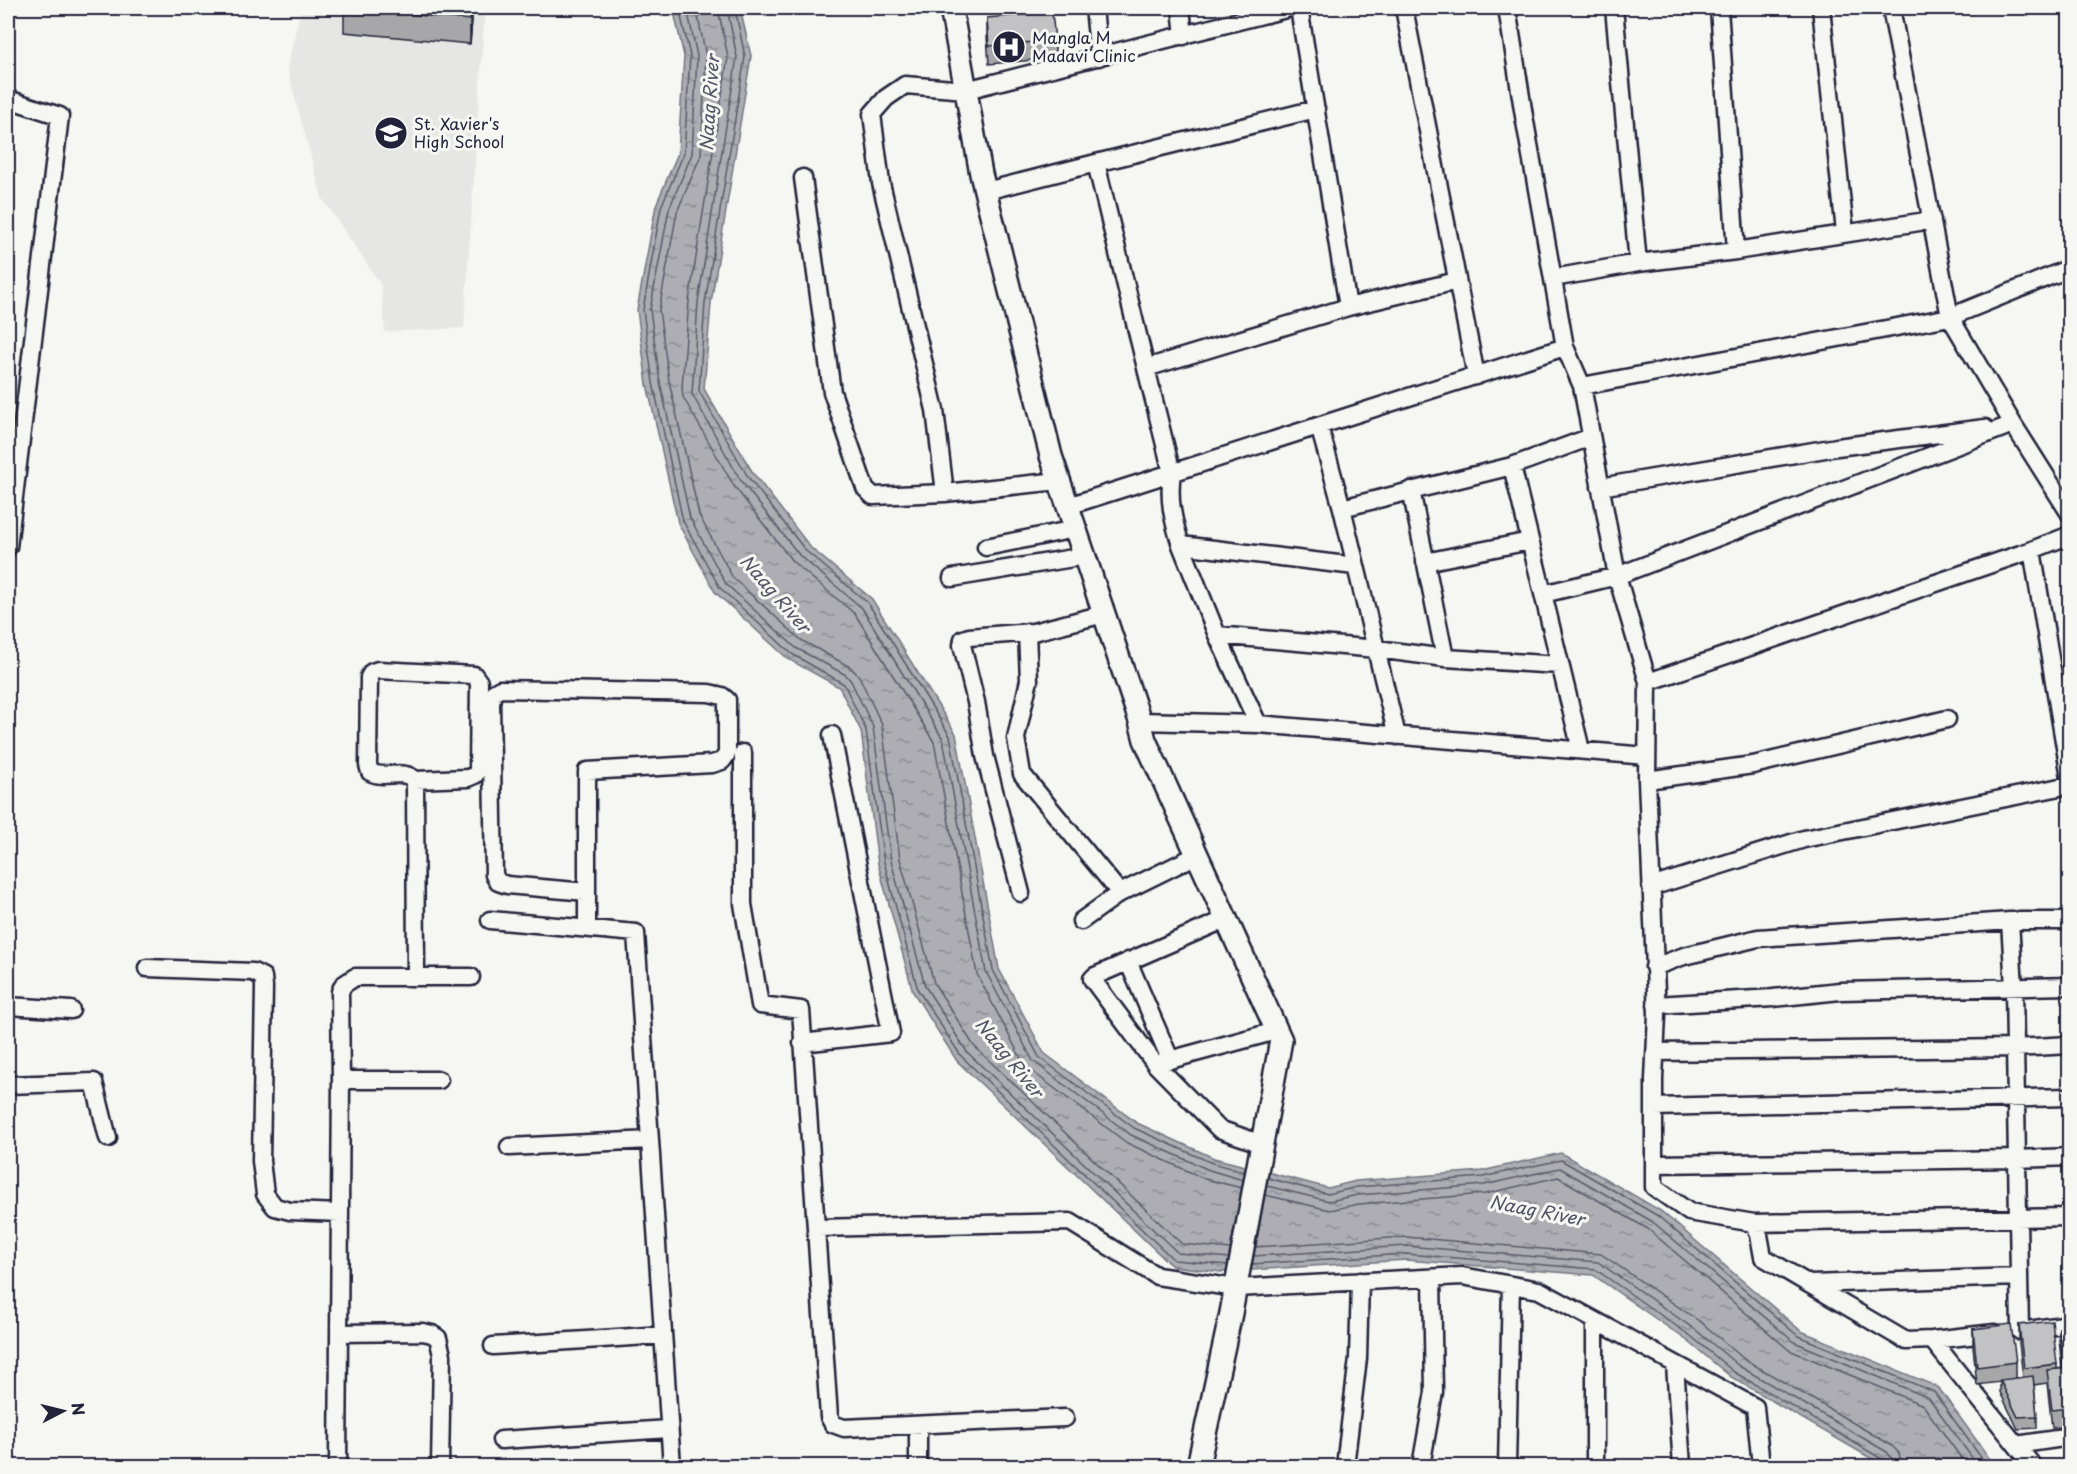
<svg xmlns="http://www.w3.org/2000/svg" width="2077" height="1474" font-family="'Playpen Sans',sans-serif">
<defs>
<pattern id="water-ripples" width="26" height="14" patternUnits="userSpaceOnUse" patternTransform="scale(1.5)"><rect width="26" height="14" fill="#adadb3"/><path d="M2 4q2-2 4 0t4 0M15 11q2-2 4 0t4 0" fill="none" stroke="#8c8c93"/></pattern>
</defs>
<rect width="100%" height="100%" fill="#f6f6f2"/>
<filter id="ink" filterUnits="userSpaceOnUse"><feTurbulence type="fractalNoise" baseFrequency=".0167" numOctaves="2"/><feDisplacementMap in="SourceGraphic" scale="12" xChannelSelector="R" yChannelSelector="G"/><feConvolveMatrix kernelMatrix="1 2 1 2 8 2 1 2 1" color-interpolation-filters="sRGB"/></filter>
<g filter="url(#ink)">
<path fill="#e6e6e4" d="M301,8H485L464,328L385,332L381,285L322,198L287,68Z"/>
<path fill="url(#water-ripples)" stroke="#757583" stroke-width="1.5" d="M673,8H740L751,56L711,303L704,389L753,473L811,548L872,599L956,734L999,969L1044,1053L1137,1123L1214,1158L1328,1188L1356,1181L1482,1171L1561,1153L1661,1211L1801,1331L1938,1387L1995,1466H1884L1731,1377L1689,1342L1593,1275L1406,1260L1221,1272L1172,1266L957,1061L913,992L878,864L861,731L839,687L788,659L715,592L678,523L647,384L637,310L656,205L678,153L684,56Z"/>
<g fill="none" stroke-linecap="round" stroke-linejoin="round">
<path stroke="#5a5a6b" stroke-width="1.5" d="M679,8L690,56L684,153L661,207L643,310L653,383L683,521L720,588L792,654L844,684L866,730L884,862L918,990L961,1056L1174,1260L1228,1265
M687,8L697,56L692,154L669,209L650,310L660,382L690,518L726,584L796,648L846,675L851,681L873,727L891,861L925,986L967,1052L1178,1253L1229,1258
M696,8L706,56L701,155L677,212L659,310L669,381L699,515L733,578L801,640L850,667L859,676L882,725L900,859L934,983L974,1046L1182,1244L1231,1249
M718,8L728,57L689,301L682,387L683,397L734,486L793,562L855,614L934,742L977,974L1025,1066L1127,1143L1205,1179L1242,1188
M727,8L737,57L698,302L692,394L741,481L800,556L862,608L943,739L986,972L1033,1061L1131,1135L1209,1170L1243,1180
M735,8L745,57L705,303L699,391L748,477L806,551L868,603L950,736L993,970L1039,1057L1134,1128L1212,1163L1245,1172
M1268,1178L1328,1194L1357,1187L1483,1177L1561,1160L1658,1216L1798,1336L1934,1392L1987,1466
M1267,1186L1329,1201L1358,1195L1484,1185L1560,1168L1653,1222L1794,1342L1929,1398L1978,1466
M1265,1195L1330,1210L1359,1204L1485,1194L1558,1177L1648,1229L1789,1350L1923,1405L1967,1466
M1255,1247L1406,1237L1601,1254L1702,1323L1744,1359L1891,1445L1899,1453L1902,1466
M1254,1256L1406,1246L1598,1262L1697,1331L1739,1366L1887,1452L1892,1459L1893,1466
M1252,1264L1406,1254L1595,1269L1692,1337L1734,1372L1882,1459L1886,1466"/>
<g stroke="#22223b" stroke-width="21">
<path id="minor" d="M1094,8L1099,57
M1181,8L1184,36
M1299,8L1348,307L1457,281
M1404,8L1476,376
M1507,8L1524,116L1565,347
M1614,8L1638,263
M1719,8L1736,251L1932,220
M1821,8L1845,232
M8,99L60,116L8,547
M1316,109L1096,163L1146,368L1348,307
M803,178L832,392L865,488L873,496L945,493L1059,481
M986,191L1096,163
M2070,268L1950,317L2013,424L2070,514
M1553,278L1638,263L1736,251
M1146,368L1172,473C1168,499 1173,521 1181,545L1355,566
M1582,386L1617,576L1648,682
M1319,426L1342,508
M1600,487L1837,447L1985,428
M1411,490L1445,658
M945,493L935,410L881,183L872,114L886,98L905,85L966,90L1290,8
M1068,506L1565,347L1582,386L1950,317L1891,8
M2070,535L2032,550L1648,682L1647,780L1657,1015L1654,1079V1187L1689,1212L1754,1223L2070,1217
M1181,545L1217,635L1258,724
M986,547L1075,529
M2032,550L2070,777
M1425,562L1530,541
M952,578L1085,556
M1543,594L1617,576L2013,424
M1027,632L1029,680L1016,738L1022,774L1120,893
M1217,635L1377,649L1445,658L1560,665
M1140,721L1258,724L1647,756
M1397,736L1342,508L1512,466
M1581,750L1512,466L1591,437
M743,753V904L760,1005L801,1010L829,1417L833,1424L844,1428L1065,1418
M415,780L468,778L475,775L478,771L479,682L474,675L378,670L372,672L369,677L368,765L370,772C384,780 403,768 415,780L416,977
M1647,780L1753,765L1947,719
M1651,887L1804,839L2070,785
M1021,893L985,756L976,702L962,645L963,639L969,637L1033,632L1104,614
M1226,919L1095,976L1092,979L1156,1065L1219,1129L1262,1144
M490,920L636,933L672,1466
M1081,921L1120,893L1197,855
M2010,921L2014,988L2020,1331L2070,1324
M587,928V771L712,764L722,761L727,754V700L722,696L709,693L500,689L493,693L491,703L494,875L498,882L507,885L587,892
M1128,961L1170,1059
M1654,967L1684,956L1758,938L2010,921H2070
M147,968L253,972L263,977L264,987L261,1161L265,1194L275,1207L290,1211L340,1213
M1656,1005L1773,998L1840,991L2070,986
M8,1006L71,1010
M802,1043L891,1033L832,735
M1655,1052L2015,1048L2070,1045
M1155,1064L1276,1031
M341,1080H439
M8,1085L94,1082L108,1138
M1654,1107L2070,1097
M509,1147L650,1140
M1654,1164L2017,1159L2070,1157
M1754,1223L1759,1235L1763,1257L1906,1341L1932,1340L1995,1333
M817,1228L1070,1222L1157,1276L1236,1288L1462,1276L1539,1290L1755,1407L1761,1466
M1810,1284L2019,1277
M339,1333L423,1332L432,1334L438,1338L442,1355L440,1466
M1932,1340L2033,1466
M493,1346L663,1335
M1675,1365L1682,1466
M918,1425V1466
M501,1440L669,1429
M2016,1445L2070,1437
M338,1466L341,1080L340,992L343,985L355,977H471
M1345,1466L1358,1358L1360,1281
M1421,1466L1434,1392L1432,1278
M1507,1466L1511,1285
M1595,1466V1321"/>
</g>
<g stroke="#22223b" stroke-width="26">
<path id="tertiary" d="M951,8L981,174L1051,456L1140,721L1145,740L1281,1040L1231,1313L1198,1466"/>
</g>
<use href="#minor" stroke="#f6f6f2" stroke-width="16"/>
<use href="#tertiary" stroke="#f6f6f2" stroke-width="21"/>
</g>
<path fill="#a7a7a9" stroke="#22223b" stroke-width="1.5" d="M344,8H473L470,44L344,32Z
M987,18L1055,40V58L989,64L987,36Z
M2019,1325L2057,1364V1369L2062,1368L2059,1340V1328L2070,1327V1426L2052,1428L2047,1383L2034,1385L2037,1416V1428L2018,1429L2000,1392V1382L1977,1385L1973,1347V1329L2016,1362V1378H2023L2019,1343Z"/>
<path fill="#888889" stroke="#22223b" stroke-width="1.5" d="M471,8H473L470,44V20Z"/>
<path fill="#c2c2c4" stroke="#22223b" stroke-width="1.5" d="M344,8H471L470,20Z
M1052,12L1055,40L989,46L987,18Z
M2052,1321L2057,1364L2024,1368L2019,1325Z
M2011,1324L2016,1362L1977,1367L1973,1329Z
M2070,1327V1366L2064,1367L2059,1328Z
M2070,1368V1408L2052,1410L2047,1370Z
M2033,1376L2037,1416L2018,1417L2000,1380Z
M2066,1452H2070V1467H2067Z"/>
</g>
<defs>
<g id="hospital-disc" transform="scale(1.725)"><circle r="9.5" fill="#22223b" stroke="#f6f6f2"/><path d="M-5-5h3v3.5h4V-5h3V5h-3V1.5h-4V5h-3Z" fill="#fff"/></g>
<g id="school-disc" transform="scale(1.725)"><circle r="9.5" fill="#22223b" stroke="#f6f6f2"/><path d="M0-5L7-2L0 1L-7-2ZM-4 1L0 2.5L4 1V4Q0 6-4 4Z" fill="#fff"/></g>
</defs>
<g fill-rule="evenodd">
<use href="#hospital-disc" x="1009" y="47"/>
<use href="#school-disc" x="391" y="133"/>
</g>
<g text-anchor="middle" stroke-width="6" stroke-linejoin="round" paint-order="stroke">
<g font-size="16" fill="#22223b" stroke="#f6f6f2" text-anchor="start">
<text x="1032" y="44">Mangla M<tspan x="1032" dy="18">Madavi Clinic</tspan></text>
<text x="414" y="130">St. Xavier's<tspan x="414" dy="18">High School</tspan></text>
</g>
<g font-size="18" font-style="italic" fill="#535365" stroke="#f6f6f2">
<text transform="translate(710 103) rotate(-86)" y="6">Naag River</text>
<text transform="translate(775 594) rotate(49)" y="6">Naag River</text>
<text transform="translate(1009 1058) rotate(51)" y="6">Naag River</text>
<text transform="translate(1537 1211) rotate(11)" y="6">Naag River</text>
</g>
</g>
<rect width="2077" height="1474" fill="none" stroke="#f6f6f2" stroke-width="30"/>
<rect x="15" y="15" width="2047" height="1444" fill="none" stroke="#22223b" stroke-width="2" filter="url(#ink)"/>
<g transform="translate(63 1411) rotate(83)" stroke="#f6f6f2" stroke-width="4.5" paint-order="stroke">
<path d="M0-4.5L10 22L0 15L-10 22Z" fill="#22223b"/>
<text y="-9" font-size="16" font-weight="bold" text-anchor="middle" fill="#22223b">N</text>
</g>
</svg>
